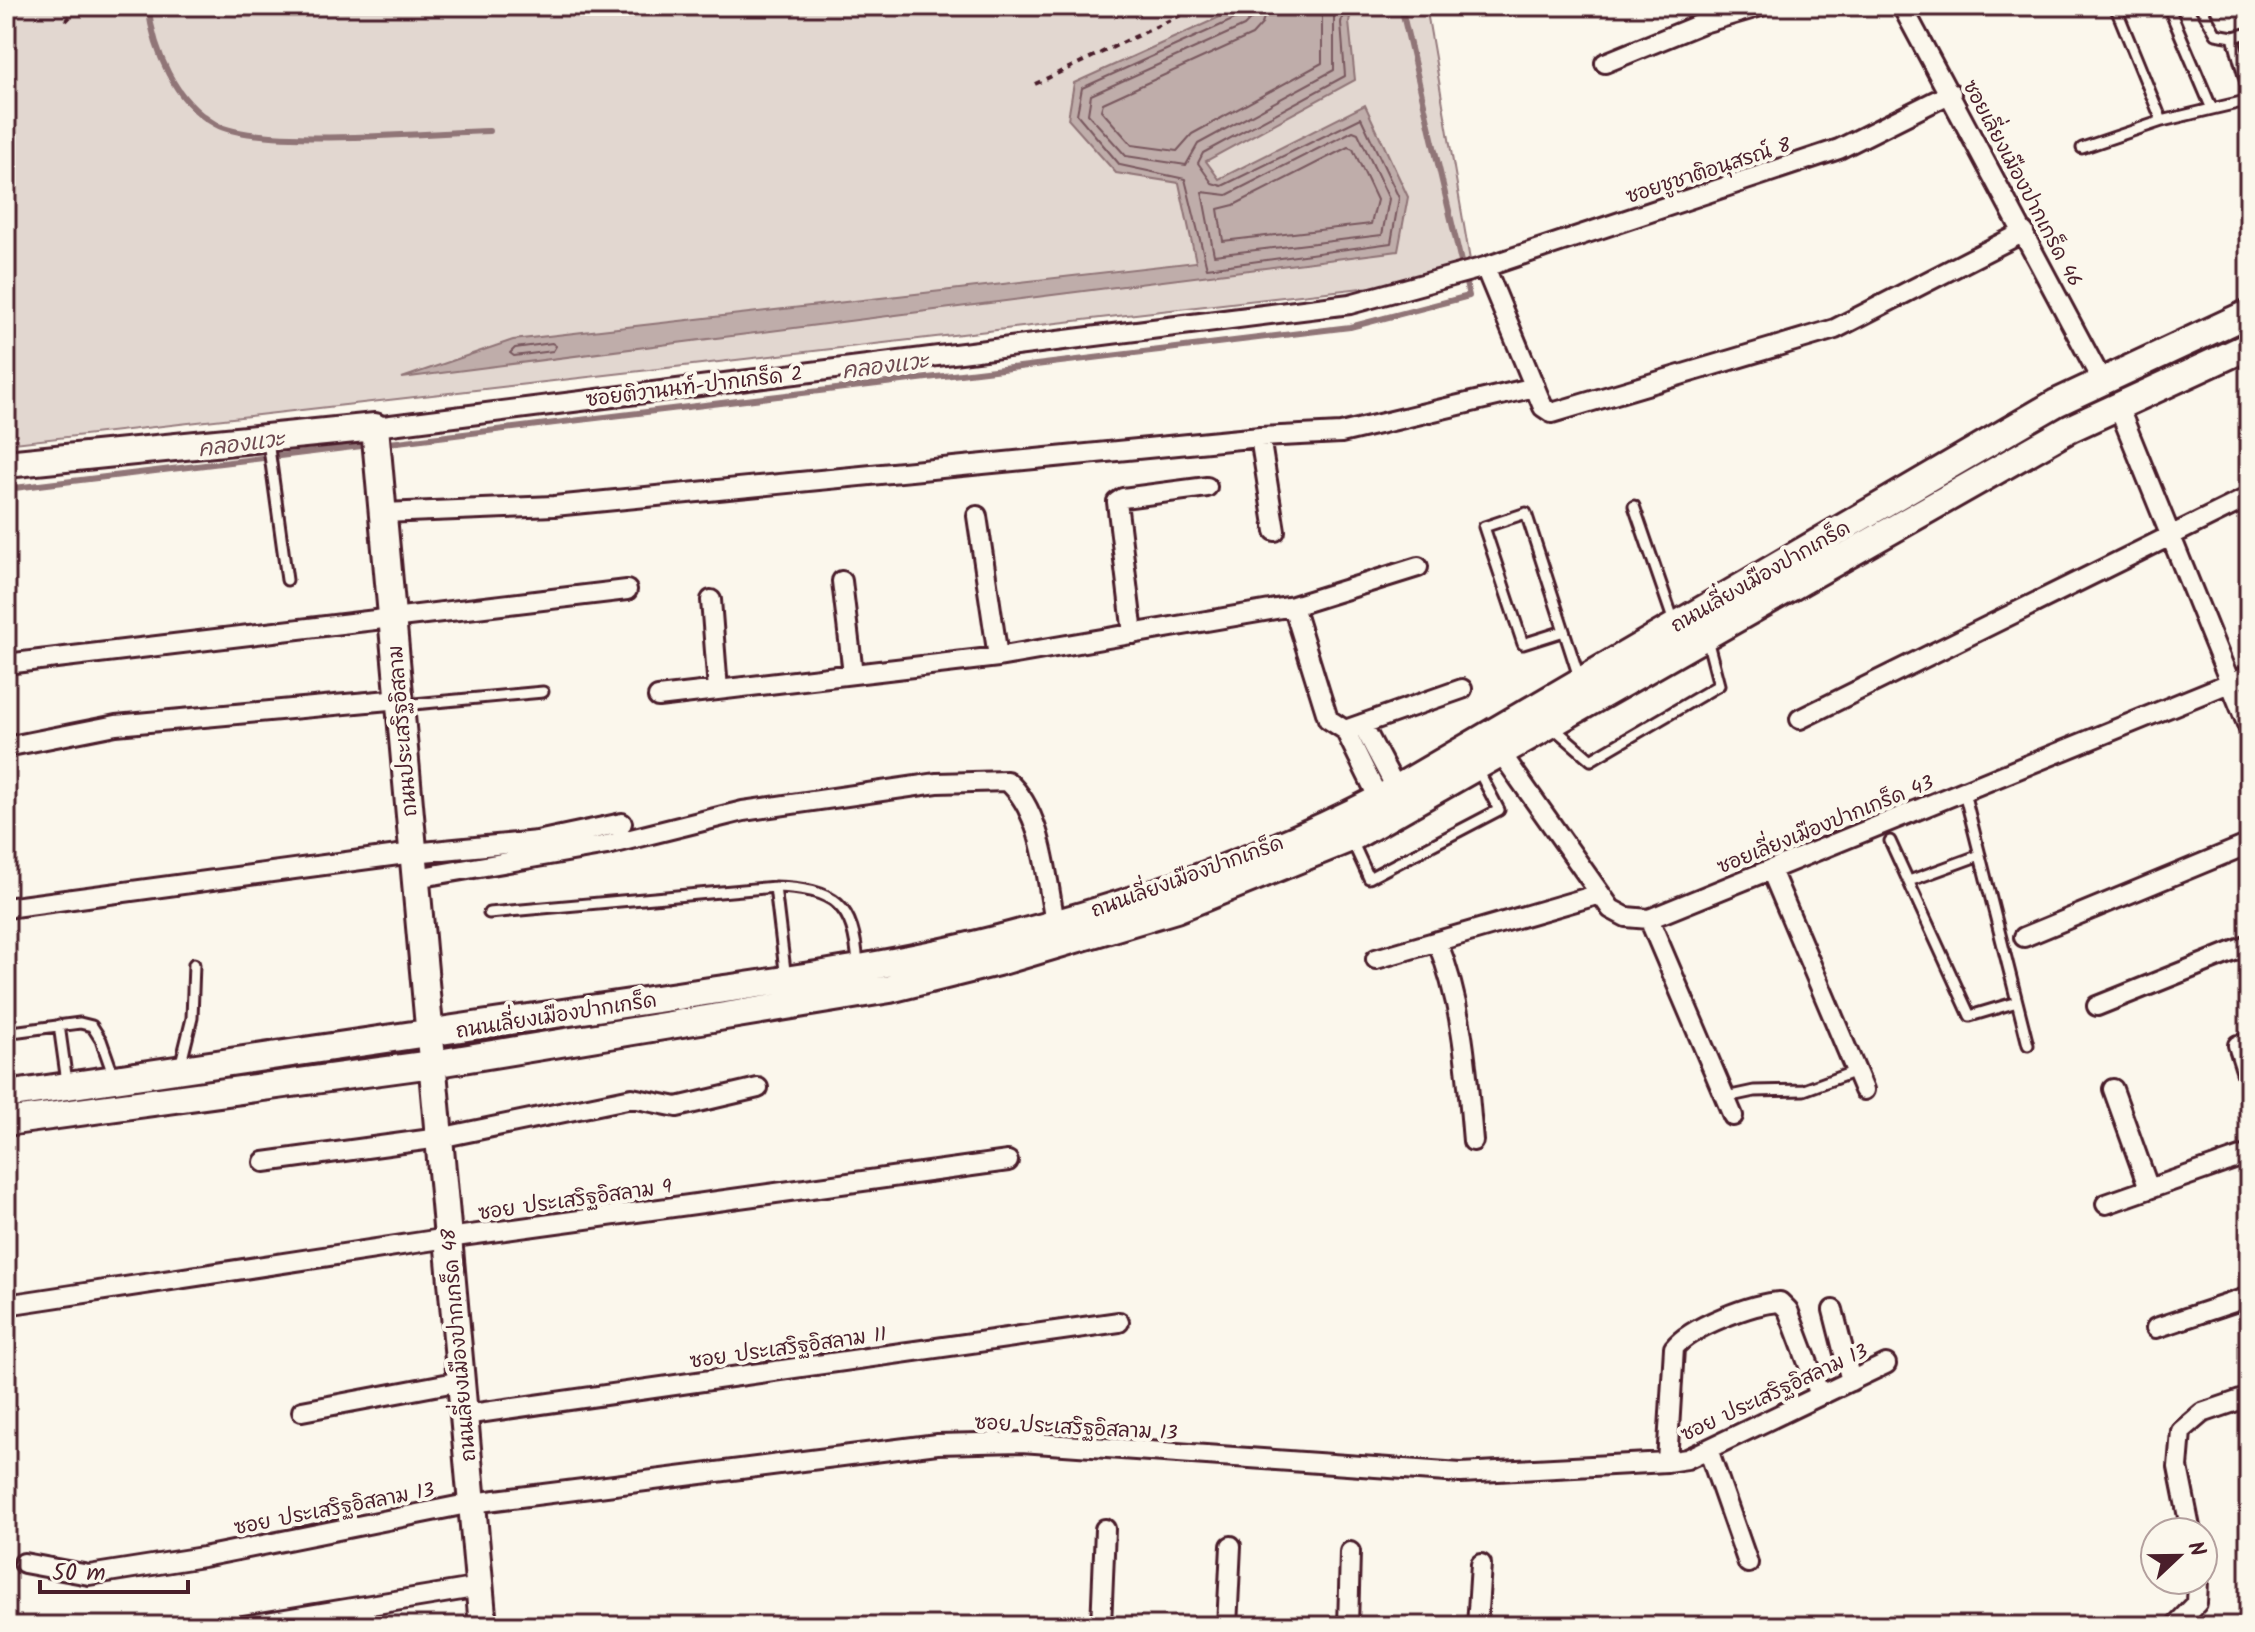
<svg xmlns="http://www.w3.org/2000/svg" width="2255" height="1632" font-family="Kalam,'Playpen Sans Thai',sans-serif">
<rect width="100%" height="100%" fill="#fbf7ec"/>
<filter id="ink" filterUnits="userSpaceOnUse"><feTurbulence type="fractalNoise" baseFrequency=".0125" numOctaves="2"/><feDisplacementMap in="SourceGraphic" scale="16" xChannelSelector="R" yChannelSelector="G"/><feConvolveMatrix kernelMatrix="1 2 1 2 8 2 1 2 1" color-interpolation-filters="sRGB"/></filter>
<g filter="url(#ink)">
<path fill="#e2d7d0" stroke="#967b7e" stroke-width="2" d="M6,6H1426L1471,266L1388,285L6,444Z"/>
<path fill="#bfadaa" stroke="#907477" stroke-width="2" d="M1244,6H1352L1349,22L1355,80L1206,161L1219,179L1365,105L1408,197L1398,251L402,378L513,340L1196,262L1179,183L1116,173L1068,119L1074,83Z"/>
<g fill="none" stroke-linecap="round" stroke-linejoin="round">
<path stroke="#79585e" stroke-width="2" d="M1244,6L1239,17L1082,88L1077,114L1120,165L1185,179L1207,268L1391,243L1399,198L1361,118L1222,186L1212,183L1198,163L1203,153L1345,76L1341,23L1344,6
M1254,6L1252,18L1244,26L1091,95L1088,114L1126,156L1186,165L1198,144L1334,70V6
M1267,6L1262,24L1252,35L1103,103L1101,110L1132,145L1177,151L1192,134L1322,63V6
M1353,131L1358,133L1389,199L1382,235L1214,255L1202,192L1227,195Z
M1348,147L1353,149L1377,200L1371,224L1223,241L1218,209L1234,205Z
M552,343L556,346L553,351L514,356L510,353L515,348Z"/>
<path stroke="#907477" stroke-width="6" d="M148,6C154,51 174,101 215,124C257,149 433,132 489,131
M381,444L1350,327L1469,296L1401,6
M6,489L370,445"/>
<g stroke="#4a1f2b" stroke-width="15">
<path id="lane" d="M2115,6L2162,121L2212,109
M2168,6L2212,109L2246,101L2249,96
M2200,6L2216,34L2233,37L2249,33
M2233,37L2249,94
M2082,148L2162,121
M268,441L287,580
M1634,506L1674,622
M1564,631L1523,644L1484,527L1526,513L1579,677
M403,705L543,692
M1554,728L1591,760L1719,685L1707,639
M1964,792L2028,1045
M1352,841L1369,878L1499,810L1478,770
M1890,841L1970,1016L2017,1002
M1909,881L1980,855
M775,887L786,979
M489,913L775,887C835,889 854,904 858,965
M59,1025L67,1082
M12,1032L80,1023L92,1026L101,1040L114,1077
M180,1067L192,1018L194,964
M1726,1097L1754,1091L1804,1090L1856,1071"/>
</g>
<g stroke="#4a1f2b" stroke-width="24">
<path id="street" d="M1902,6L2103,383
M1605,63L1703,23L1761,6
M1485,267L1543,407L1552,413L1835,329L2024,232
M2118,406L2249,729
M375,427L1350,304L1485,267L1839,149L1951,93
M1260,437L1275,531
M383,513L554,506L1260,437L1341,433L1535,387
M977,516L998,657
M842,581L853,674
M711,600L718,690
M1293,606L1328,719L1345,730L1462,689
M1133,634L1117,502L1123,498L1207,487
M6,664L627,590
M658,697L998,657L1293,606L1418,567
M1800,719L2249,497
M1362,724L1396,788
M1345,730L1379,799
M6,747L116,725L400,699
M1501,753L1611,909L1626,917L1649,919L2249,675
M1771,870L1864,1090
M416,878L607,845L743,811L937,783L1007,781C1043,812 1046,877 1055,922
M6,908L413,853L537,841L622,823
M1649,919L1733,1116
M2024,937L2249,844
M1437,941C1463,1005 1467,1072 1473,1141
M1376,959L1600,894
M2097,1006L2249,945
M2238,1045L2249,1080
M2113,1089L2149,1189
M264,1162L439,1138L632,1098L677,1107L758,1088
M2106,1204L2249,1154
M6,1305L448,1238L1008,1161
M1833,1310L1851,1381
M2156,1328L2249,1297
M302,1411L461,1381
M464,1415L1119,1322
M1708,1449L1748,1563
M1667,1462L1674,1348C1690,1327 1753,1303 1780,1302L1788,1310L1820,1395
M2191,1532L2178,1467L2181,1431L2202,1413L2249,1397
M24,1563L89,1575L203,1557L472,1503L937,1444L1021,1442L1461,1473L1667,1462L1687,1459L1886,1364
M243,1626L480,1587
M1101,1626L1105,1529
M1227,1626L1231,1546
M1348,1626L1350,1552
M1477,1626L1481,1564
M2175,1626L2197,1603L2198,1580"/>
</g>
<g stroke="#4a1f2b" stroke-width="32">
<path id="secondary" d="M6,464L375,427L483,1626
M6,1095C219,1064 432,1034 644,1001C761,983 879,969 994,940C1124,907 1260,861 1379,799L2056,403L2249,313
M6,1122L432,1064L890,989L1002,961L1176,909L1351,838L2069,429L2249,346"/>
</g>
<path stroke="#4a1f2b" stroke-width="4" stroke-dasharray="6 6" stroke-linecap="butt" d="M66,21L80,6
M1035,84L1200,6
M2206,1544L2210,1567"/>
<use href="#lane" stroke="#fbf7ec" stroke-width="9"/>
<use href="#street" stroke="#fbf7ec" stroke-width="18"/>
<use href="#secondary" stroke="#fbf7ec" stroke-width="26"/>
</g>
</g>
<g text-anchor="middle" stroke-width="8" stroke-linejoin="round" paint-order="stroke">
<g font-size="20" fill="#4a1f2b" stroke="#fbf7ec">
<text transform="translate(1708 170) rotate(-18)" y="7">ซอยชูชาติอนุสรณ์ 8</text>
<text transform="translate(2023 183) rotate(62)" y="7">ซอยเลี่ยงเมืองปากเกร็ด 46</text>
<text transform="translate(694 386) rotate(-7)" y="7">ซอยติวานนท์-ปากเกร็ด 2</text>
<text transform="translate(1760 576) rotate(-30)" y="7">ถนนเลี่ยงเมืองปากเกร็ด</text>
<text transform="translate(402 731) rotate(-95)" y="7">ถนนประเสริฐอิสลาม</text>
<text transform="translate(1825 824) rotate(-22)" y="7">ซอยเลี่ยงเมืองปากเกร็ด 43</text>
<text transform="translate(1187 876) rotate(-20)" y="7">ถนนเลี่ยงเมืองปากเกร็ด</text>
<text transform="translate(556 1015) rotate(-9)" y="7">ถนนเลี่ยงเมืองปากเกร็ด</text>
<text transform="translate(575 1199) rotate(-8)" y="7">ซอย ประเสริฐอิสลาม 9</text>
<text transform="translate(458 1345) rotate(-95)" y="7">ถนนเลี่ยงเมืองปากเกร็ด 48</text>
<text transform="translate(788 1347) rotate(-8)" y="7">ซอย ประเสริฐอิสลาม 11</text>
<text transform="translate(1774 1392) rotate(-25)" y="7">ซอย ประเสริฐอิสลาม 13</text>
<text transform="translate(1076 1427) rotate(3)" y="7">ซอย ประเสริฐอิสลาม 13</text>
<text transform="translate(334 1508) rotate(-11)" y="7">ซอย ประเสริฐอิสลาม 13</text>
</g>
<g font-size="22" font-style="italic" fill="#6d4a51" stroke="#fbf7ec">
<text transform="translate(885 365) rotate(-7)" y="8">คลองแวะ</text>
<text transform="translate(241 443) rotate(-7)" y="8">คลองแวะ</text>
</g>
</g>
<rect width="2255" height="1632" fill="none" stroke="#fbf7ec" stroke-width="32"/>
<rect x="16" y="16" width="2223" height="1600" fill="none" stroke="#4a1f2b" stroke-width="3" filter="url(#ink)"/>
<g transform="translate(2179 1556) rotate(68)"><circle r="38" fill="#fbf7ec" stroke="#b4a19f" stroke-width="2"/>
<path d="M0-6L14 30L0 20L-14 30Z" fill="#4a1f2b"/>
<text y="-12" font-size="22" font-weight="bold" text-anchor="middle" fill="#4a1f2b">N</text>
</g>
<path d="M40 1580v12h148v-12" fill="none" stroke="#4a1f2b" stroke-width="4"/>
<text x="52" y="1580" font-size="24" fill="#4a1f2b" stroke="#fbf7ec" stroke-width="6" paint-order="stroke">50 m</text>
</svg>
